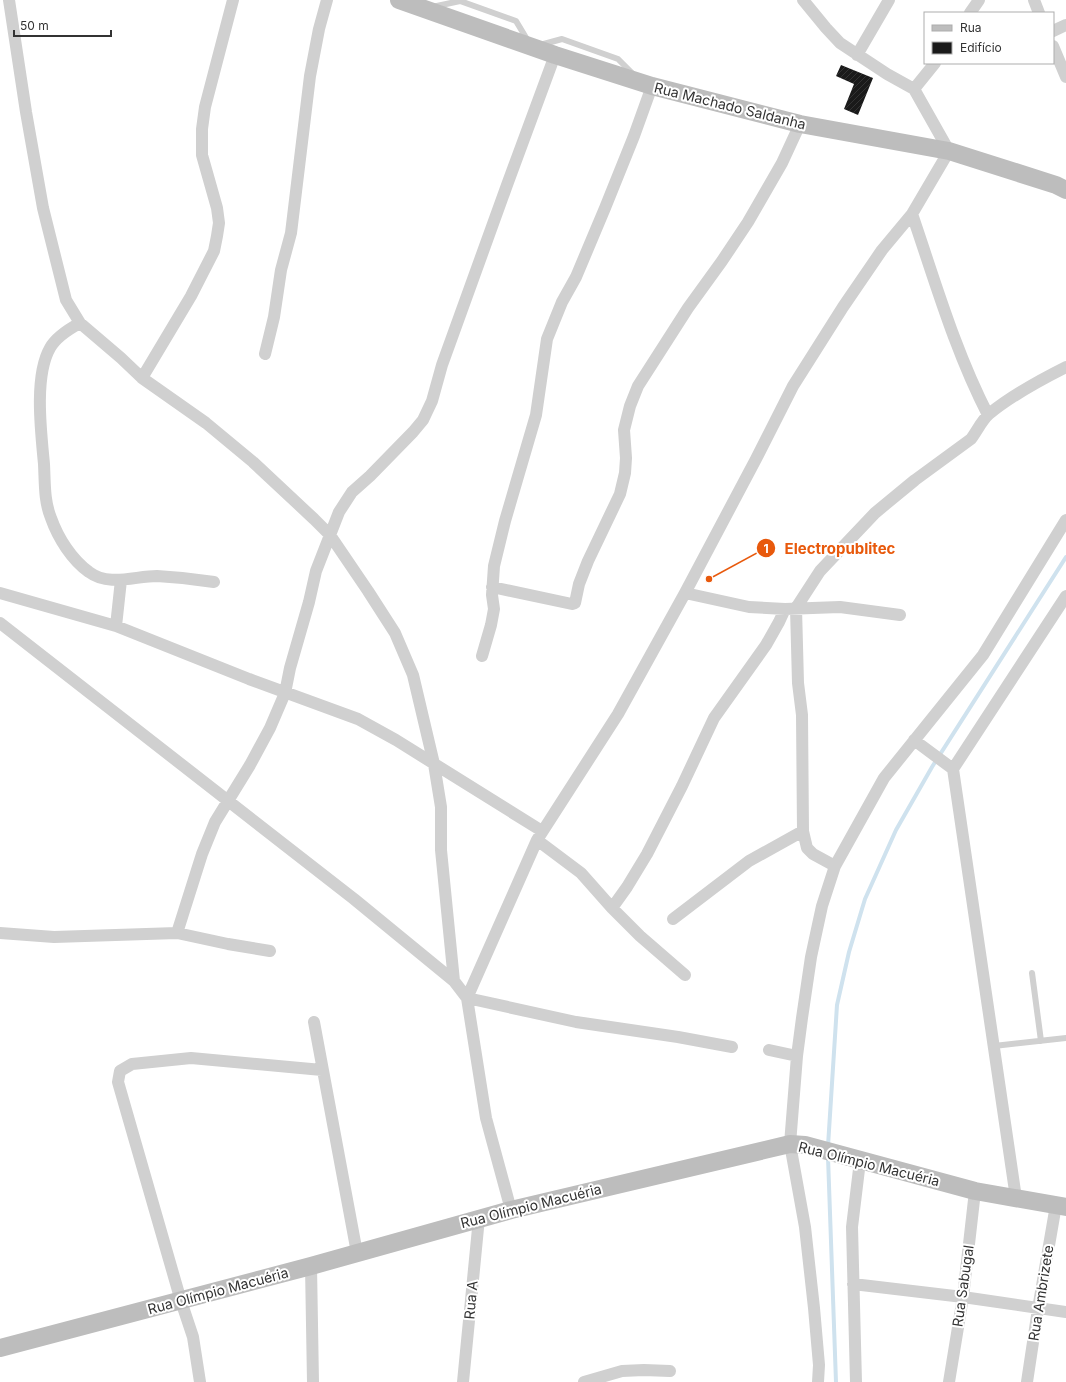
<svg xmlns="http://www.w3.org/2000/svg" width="1066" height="1382" font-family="Inter,sans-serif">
<defs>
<pattern id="building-hatch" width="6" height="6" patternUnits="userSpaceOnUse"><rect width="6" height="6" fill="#1a1a1a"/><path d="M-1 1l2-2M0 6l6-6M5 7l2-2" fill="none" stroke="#333"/></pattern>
</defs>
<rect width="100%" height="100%" fill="#fff"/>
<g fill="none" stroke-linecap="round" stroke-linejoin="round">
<path stroke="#cfe2ee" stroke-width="4" d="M828,1146L837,1005L849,952L865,899L896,830L932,767L1066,557
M828,1157L836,1382"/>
</g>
<path fill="url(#building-hatch)" d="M841,65L873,78L858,115L844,109L854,84L836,76Z"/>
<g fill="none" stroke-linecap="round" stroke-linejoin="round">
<path stroke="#d0d0d0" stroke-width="6" d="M432,7L460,1L516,21L528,41
M540,45L562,39L618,59L633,74
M1032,973L1041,1041
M994,1046L1066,1038"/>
<path stroke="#d0d0d0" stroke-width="12" d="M9,0L26,112L43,208L66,300L80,323L121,358L142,378L206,423L253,462L314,519L330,535L368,591L395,633L413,675L434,764L441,807V850L454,981L467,998L576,1022L678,1037L732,1047
M1034,0L1039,13
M970,13L979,0
M1053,31L1066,25
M1053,46L1066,77
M857,55L889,0
M914,89L935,63
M912,214C935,281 955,351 988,415
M80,323C69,329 56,337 50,348C34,376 41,432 44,464C45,483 44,501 51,518C58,538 72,560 89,572C109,587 135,576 157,576C176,577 195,579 214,582
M265,354L274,317L281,270L291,233L310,76L319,29L327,0
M142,378L191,296L214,251L217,236L219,223L217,208L202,155V129L205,107L233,0
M492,587L572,604L575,603L579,584L588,561L620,494L625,473L626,458L624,430L630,406L638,386L688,308L722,261L748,222L782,163L800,124
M0,593L116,626L249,679L358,719L396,740L542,831
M685,593L749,607L785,609L840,607L900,615
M0,623L354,899L454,981
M116,626L121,580
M482,656L491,625L494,609L492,595L494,566L505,521L536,415L547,339L562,302L576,277L605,208L634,136L652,86
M914,740L953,769
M537,840L581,873L612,908L640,936L685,975
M835,866L813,854L807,848L803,831L802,715L798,683L796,608L820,571L875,513L915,480L971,439C977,431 982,420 989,414C1012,395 1040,380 1066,367
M612,908L627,887L647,854L682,786L714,718L766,645L779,622L785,609
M673,919L749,861L803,831
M0,933L54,937L177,933L228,944L270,951
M177,933L202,854L215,822L250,765L270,728L285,693L290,668L309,602L316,571L339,512L352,492L370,476L413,432L423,420L432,401L442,365L507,185L555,55
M314,1022L357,1253
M769,1050L797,1056
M1016,1198L953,769L1066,596
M511,1210L486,1118L467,998L537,840L618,714L685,593L756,459L793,386L843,307L882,250L912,214L949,151L914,89L887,74L840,43L826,28L803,0
M311,1266L313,1382
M853,1284L963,1297L1066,1312
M200,1382L193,1337L181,1301L118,1082L120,1071L132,1064L191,1058L322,1070
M463,1382L479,1218
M584,1382L622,1371L644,1370L670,1371
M818,1382L819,1365L814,1308L805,1227L790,1144L797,1056L802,1018L811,957L822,906L835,866L884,778L983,655L1066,520
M856,1382L852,1227L860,1161
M949,1382L963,1297L975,1191
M1027,1382L1038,1309L1056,1205"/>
<path stroke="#bdbdbd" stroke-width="18" d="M399,0L555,55L652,86L800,124L949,151L1056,185L1066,190
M0,1348L311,1266L511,1210L790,1144L805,1145L975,1191L1066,1207"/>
</g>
<g text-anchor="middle" stroke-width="4" stroke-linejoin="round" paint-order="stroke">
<g font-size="14" fill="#333" stroke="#fff">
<text transform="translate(730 106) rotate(14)" y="5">Rua Machado Saldanha</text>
<text transform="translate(869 1164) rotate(14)" y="5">Rua Olímpio Macuéria</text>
<text transform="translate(531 1206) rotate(-14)" y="5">Rua Olímpio Macuéria</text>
<text transform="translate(963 1286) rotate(-82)" y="5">Rua Sabugal</text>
<text transform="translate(218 1291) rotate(-15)" y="5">Rua Olímpio Macuéria</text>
<text transform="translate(1041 1293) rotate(-81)" y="5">Rua Ambrizete</text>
<text transform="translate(471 1300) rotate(-85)" y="5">Rua A</text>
</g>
</g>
<path fill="none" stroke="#e8590c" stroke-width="1.5" d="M709 579L766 548"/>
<g fill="#e8590c" stroke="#fff" stroke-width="1.5">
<circle cx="709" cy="579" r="4"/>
<circle cx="766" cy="548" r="10"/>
</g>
<g font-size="12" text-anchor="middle" font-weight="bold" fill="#fff">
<text x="766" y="553">1</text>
</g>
<g font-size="15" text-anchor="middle" font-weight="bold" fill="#e8590c" stroke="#fff" stroke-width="4" stroke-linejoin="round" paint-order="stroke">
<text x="840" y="554">Electropublitec</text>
</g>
<rect x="924" y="12" width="130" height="52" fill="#ffffff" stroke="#adadad"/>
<rect x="932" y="25" width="20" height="6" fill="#bdbdbd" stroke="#adadad"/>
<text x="960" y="32" font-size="12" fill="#333333">Rua</text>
<rect x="932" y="42" width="20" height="12" fill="#1a1a1a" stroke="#adadad"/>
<text x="960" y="52" font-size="12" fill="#333333">Edifício</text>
<path d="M14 30v6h97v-6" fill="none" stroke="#333333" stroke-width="2"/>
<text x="20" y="30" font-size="12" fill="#333333" stroke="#ffffff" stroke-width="3" paint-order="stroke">50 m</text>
</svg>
